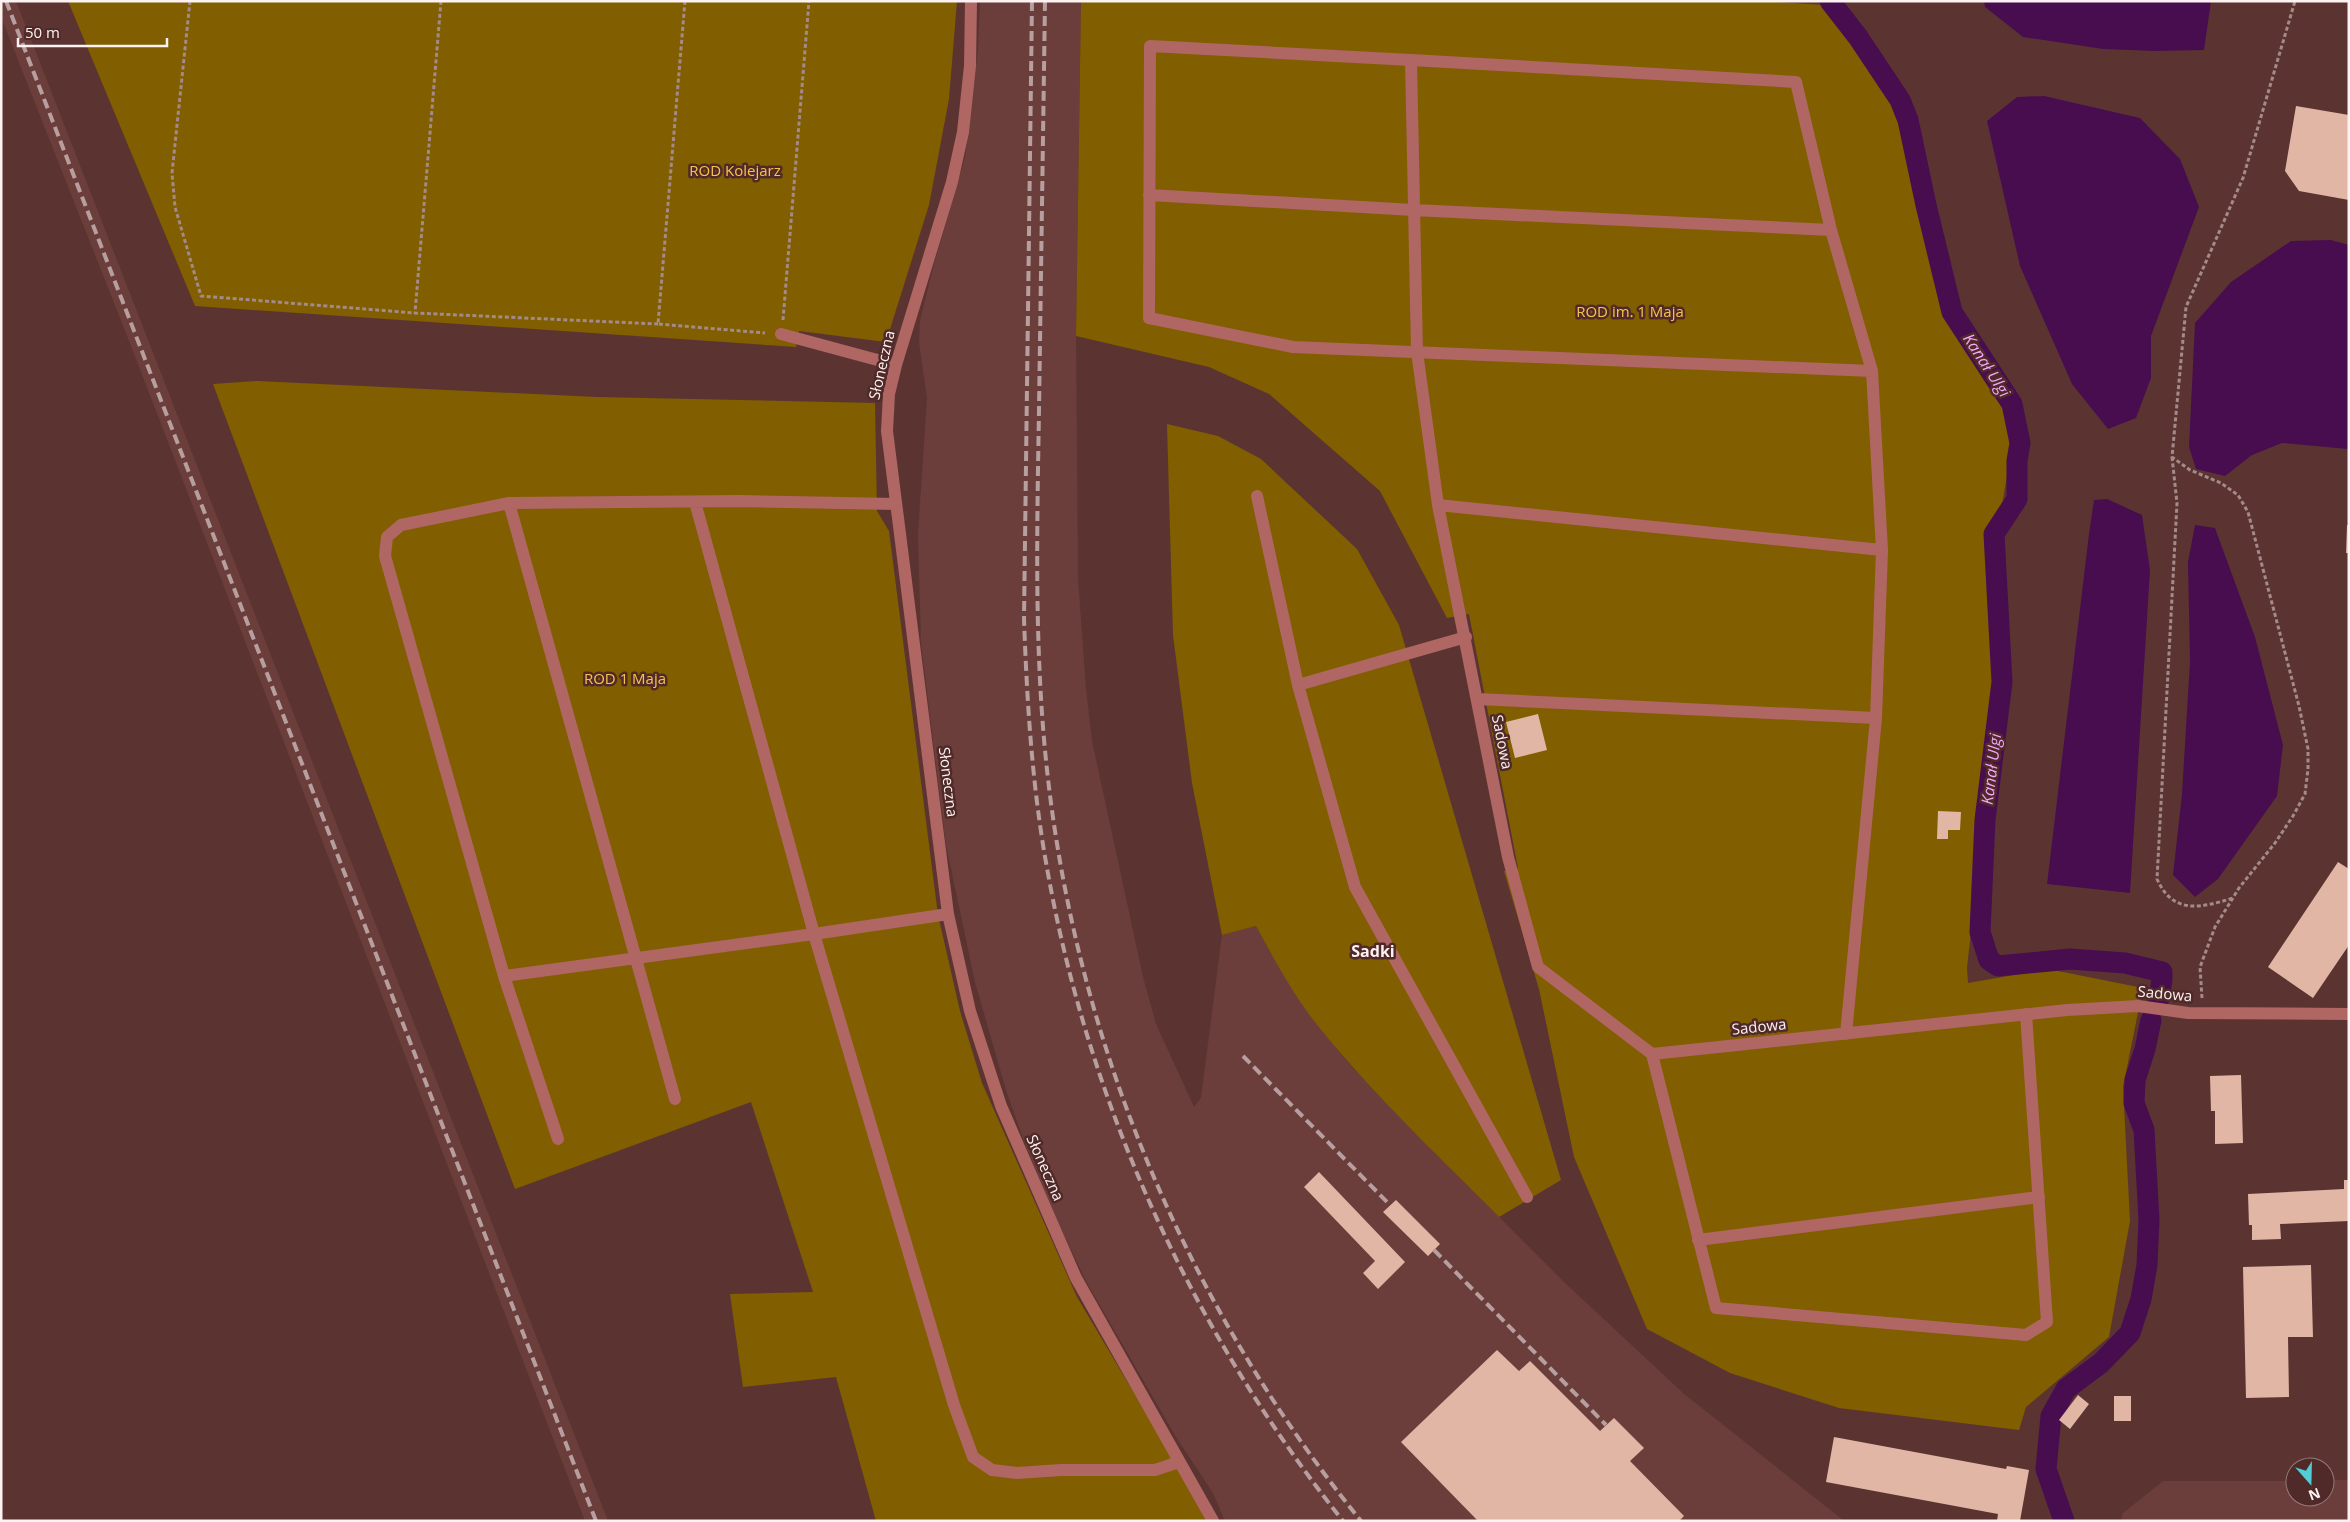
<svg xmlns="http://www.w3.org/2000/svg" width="2350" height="1522" font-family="'Open Sans',sans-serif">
<rect width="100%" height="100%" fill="#5b3432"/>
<path fill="#6b3e3b" d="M1,1H16L608,1521H585L124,328L1,17Z
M980,1H1081L1076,336L1078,579L1086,689L1092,741L1143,977L1156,1024L1194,1107L1201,1098L1222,935L1256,926L1278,965L1311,1016L1353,1068L1499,1217L1565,1283L1683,1393L1844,1521H1225L1213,1493L1176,1437L1087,1283L1054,1214L1024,1141L1006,1090L975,982L946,845L921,643L918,535L927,398L919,342L920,321L934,264L965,158L978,51Z
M2325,1480H2349V1521H2121L2123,1513L2163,1481H2295V1497H2325Z"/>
<path fill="#815e00" d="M68,1H957L949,99L929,205L886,342L799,331L796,347L195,306Z
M1081,1H1760L1825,5L1899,108L1947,317L2005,397L2015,430L1993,557L1998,683L1967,968L1968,983L2048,969L2143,988L2123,1087L2130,1221L2109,1337L2026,1407L2019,1430L1839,1408L1730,1373L1647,1329L1574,1157L1539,989L1504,871L1518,868L1469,614L1447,618L1380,491L1269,394L1209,367L1076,336Z
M257,381L597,397L875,403L877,511L889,531L938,915L960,1011L982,1083L1077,1297L1176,1464L1206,1521H876L836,1377L743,1387L730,1294L813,1292L751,1102L515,1189L213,384Z
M1167,424L1218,436L1261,459L1357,549L1399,625L1561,1180L1499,1217C1435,1152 1367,1089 1311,1017C1290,989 1273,957 1256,926L1222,935L1192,783L1173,635Z"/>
<path fill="#480d4f" d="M1984,1H2211L2204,50L2156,51L2103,49L2023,37L1985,7Z
M2044,96L2140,118L2180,159L2199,207L2151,336V378L2136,418L2108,429L2072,384L2020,266L1987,121L2017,97Z
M2331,240L2349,245V447L2347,449L2282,443L2252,455L2225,476L2196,469L2189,447L2195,323L2231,282L2291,241Z
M2107,499L2142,515L2150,570L2130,893L2047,884L2089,534L2094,500Z
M2195,525L2215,528L2255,637L2283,745L2277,796L2218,879L2195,897L2173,875L2182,794L2190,662L2188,562Z"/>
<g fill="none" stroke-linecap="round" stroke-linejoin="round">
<path stroke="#480d4f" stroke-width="21" d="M1830,1L1858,37L1900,100L1908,120L1926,205L1952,312L2012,404L2020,443L2017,461V499L1994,534L2002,682L1985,820L1980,932L1989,960L1998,966L2070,959L2125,963L2162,972V980L2158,1002
M2064,1521L2046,1469L2051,1416L2066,1389L2101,1363L2130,1333L2141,1299L2147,1265L2149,1220L2144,1130L2134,1103L2135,1080L2145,1049L2151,1020"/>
</g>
<path fill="#e1b6a4" d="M2296,106L2349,115V200L2299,191L2285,171Z
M2347,525H2349V553H2346Z
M1538,714L1547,750L1515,758L1506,722Z
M1938,811L1961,812L1960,830H1948V839H1937Z
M2338,862L2349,869V945L2313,998L2268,967Z
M2241,1075L2243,1143L2215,1144V1111H2211L2210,1076Z
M1319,1172L1405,1262L1378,1289L1363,1273L1375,1261L1304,1187Z
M2344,1180H2349V1221L2280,1224L2281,1239L2252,1240V1225H2249L2248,1194L2344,1189Z
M1396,1200L1440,1244L1428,1256L1383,1212Z
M2311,1265L2313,1337H2288L2289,1397L2246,1398L2243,1267Z
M1497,1350L1519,1371L1530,1361L1600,1431L1614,1418L1644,1448L1630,1461L1684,1516L1679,1521H1478L1401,1442Z
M2078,1395L2089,1404L2070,1429L2059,1420Z
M2114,1396H2131V1421H2114Z
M1834,1437L2006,1469L2007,1466L2029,1470L2020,1521H1997L1998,1514L1826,1482Z"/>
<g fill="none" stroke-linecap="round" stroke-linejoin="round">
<path stroke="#a48a88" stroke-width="3" stroke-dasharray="4 2.5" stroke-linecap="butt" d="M190,1L172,173L175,207L201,296L415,313
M441,1L415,313L658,324
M685,1L658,324L765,333
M783,320L809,1
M2172,457L2177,503L2157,879C2173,915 2201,908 2233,898
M2202,998L2200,967L2215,927L2239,888L2275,843L2293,816L2305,794L2308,769V749L2299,706L2248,512L2238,495L2221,483L2190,470L2172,457L2186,307L2243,178L2295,1"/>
<path stroke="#b06663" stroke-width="12" d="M971,1L970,66L963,132L952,182L896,365L889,394L887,431L948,914L970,1011L1001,1106L1076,1278L1213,1521
M1149,195L1414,210L1831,230L1796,82L1411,60
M1831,230L1872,371L1293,347L1149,318L1150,46L1411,60L1417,352L1418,359L1438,505L1508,857L1538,967L1652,1054L2067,1010L2138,1006L2188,1013L2349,1014
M781,334L896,365
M1257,496L1298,685L1355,887L1527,1197
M695,502L814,934L504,976L385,556L387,537L401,525L509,503L740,501L896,504
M509,503L675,1099
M1438,505L1882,550L1872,371
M1298,685L1466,637
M1478,699L1876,718L1882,550
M948,914L814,934L954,1405L973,1457L992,1470L1017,1473L1061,1470H1155L1179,1462
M504,976L558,1139
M1846,1034L1876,718
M1652,1054L1716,1308L2026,1335L2047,1322L2026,1014
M1698,1240L2039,1197"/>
<path stroke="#b69f9e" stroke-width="4" stroke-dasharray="10 5" stroke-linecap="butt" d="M6,1L596,1521
M1032,1L1024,619C1027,702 1032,786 1047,868C1089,1106 1192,1331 1343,1521
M1045,1C1043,137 1041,274 1039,410C1037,530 1034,650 1047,770C1077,1045 1187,1306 1361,1521
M1243,1056L1390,1205
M1434,1250L1606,1425"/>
</g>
<g text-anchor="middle" stroke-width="5" stroke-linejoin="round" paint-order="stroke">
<g font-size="15" fill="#fac24b" stroke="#502a28">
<text x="735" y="176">ROD Kolejarz</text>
<text x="1630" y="317">ROD im. 1 Maja</text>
<text x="625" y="684">ROD 1 Maja</text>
</g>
<g font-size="15" fill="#fcf2f1" stroke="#502a28">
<text transform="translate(882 365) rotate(-77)" y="5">Słoneczna</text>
<text transform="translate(1502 742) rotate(79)" y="5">Sadowa</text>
<text transform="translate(948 782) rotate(83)" y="5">Słoneczna</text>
<text transform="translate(2165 994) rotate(5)" y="5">Sadowa</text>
<text transform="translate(1759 1027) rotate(-6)" y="5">Sadowa</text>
<text transform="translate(1045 1168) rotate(66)" y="5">Słoneczna</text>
</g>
<g font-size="16" font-style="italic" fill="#f6a7ff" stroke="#502a28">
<text transform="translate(1987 365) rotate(57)" y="6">Kanał Ulgi</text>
<text transform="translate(1991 769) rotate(-83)" y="6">Kanał Ulgi</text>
</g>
<g font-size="16" font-weight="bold" fill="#fcf2f1" stroke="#502a28">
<text x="1373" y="957">Sadki</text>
</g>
</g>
<rect width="2350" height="1522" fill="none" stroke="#fcf2f1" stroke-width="5"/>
<g transform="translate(2310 1482) rotate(160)"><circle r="24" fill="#502a28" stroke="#957a78"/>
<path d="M0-4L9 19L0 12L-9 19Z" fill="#52ccd6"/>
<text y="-8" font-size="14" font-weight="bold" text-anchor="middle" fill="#fcf2f1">N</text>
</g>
<path d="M18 38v8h149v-8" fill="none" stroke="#fcf2f1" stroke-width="2.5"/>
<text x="25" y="38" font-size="15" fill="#fcf2f1" stroke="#502a28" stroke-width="4" paint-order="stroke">50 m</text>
</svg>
